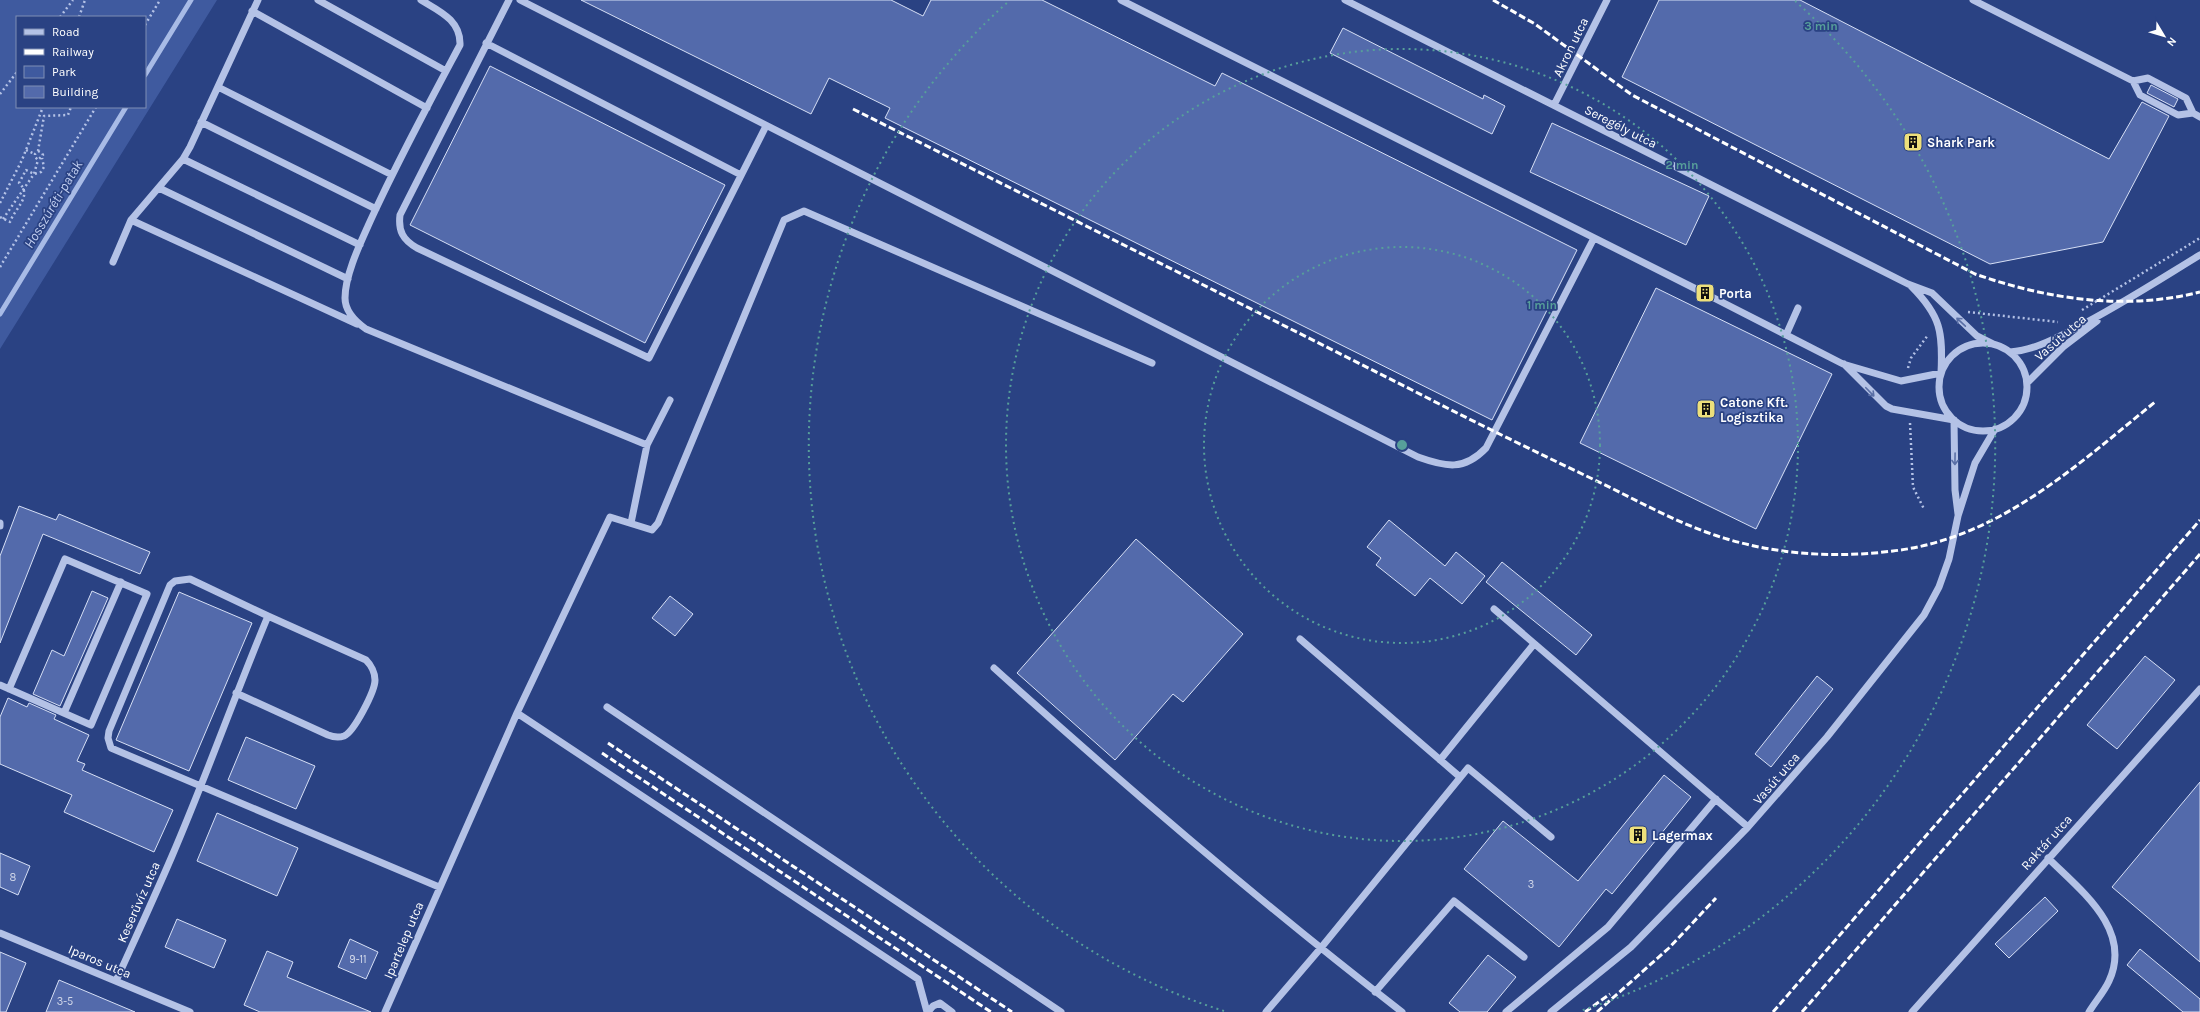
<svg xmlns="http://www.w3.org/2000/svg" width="2200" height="1012" font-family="Karla,sans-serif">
<rect width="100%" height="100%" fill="#2a4283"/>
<path fill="#3f5a9f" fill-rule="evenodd" d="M0,0H217L0,349ZM17,17H145V107H17Z"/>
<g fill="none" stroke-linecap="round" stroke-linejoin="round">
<path stroke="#a8bbe6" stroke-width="5" d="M145,75L191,0
M0,314L126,107"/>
</g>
<path fill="#536aab" stroke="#d6dff5" d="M581,0H891L923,16L931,0H1042L1215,86L1222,73L1577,250L1492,420L885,118L890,108L829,78L811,114Z
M1659,0H1800L2109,159L2142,102L2169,116L2103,242L1990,264L1622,77Z
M1343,28L1483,99L1484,95L1505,106L1492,134L1330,53Z
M490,66L725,185L645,343L410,225Z
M2151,85L2178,99L2174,107L2147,93Z
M1552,123L1709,196L1686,245L1530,172Z
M1656,288L1832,374L1756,529L1580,443Z
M19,506L56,520L59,514L150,552L140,574L43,534L0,643V556Z
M1389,520L1445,566L1456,552L1485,576L1462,604L1430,578L1415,596L1376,565L1381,558L1367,547Z
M1136,539L1243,634L1183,702L1173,694L1115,760L1017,673Z
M1502,562L1592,635L1576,655L1486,582Z
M92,591L108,598L60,706L33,694L52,650L64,656Z
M179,592L252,623L189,771L116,740Z
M670,596L693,614L675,636L652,618Z
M2145,656L2175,680L2117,749L2087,725Z
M1817,676L1833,689L1771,767L1755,754Z
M8,698L27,707L29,703L56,715L54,719L89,735L77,761L85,764L82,770L173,810L154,852L64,812L72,795L0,764V717Z
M246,737L315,766L296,809L228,780Z
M1664,775L1691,797L1612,894L1606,889L1559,947L1464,869L1503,821L1578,881Z
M2200,782V962L2112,887Z
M217,813L298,848L277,896L197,861Z
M0,853L30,866L18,895L0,887Z
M2045,897L2058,911L2009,958L1995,944Z
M177,919L226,940L214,968L165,947Z
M350,939L378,952L366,979L338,967Z
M2140,949L2200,999V1012H2183L2127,965Z
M267,951L293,962L287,977L371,1012H260L244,1005Z
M0,952L26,963L6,1012H0Z
M1488,955L1516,977L1487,1012H1460L1449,1003Z
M59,980L135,1012H46Z"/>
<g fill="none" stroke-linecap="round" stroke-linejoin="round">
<path stroke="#b4c2e6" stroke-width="2.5" stroke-dasharray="2 3" stroke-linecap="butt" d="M60,17L73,0
M79,17L85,0
M145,25L160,0
M0,94L17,72
M26,150L35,154
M38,151L42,153L43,155L38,160L35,157V154L38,151L44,116L68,115L71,107
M0,203L22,160L43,107
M0,217L10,222C15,208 33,196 19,183L26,170L34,174L41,172L44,167L42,158
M3,219L34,174L38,160
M0,267L96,107
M2082,310L2200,238
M1968,312L2058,322
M1908,368L1911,358L1928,335
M1910,423L1913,487L1924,509"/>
<path stroke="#b4c2e6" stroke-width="7" d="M318,0L446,71
M421,0C439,11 461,20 460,45C428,105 396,164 368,226C359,246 345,276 345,298C345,312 356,322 366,329L647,445
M509,0L400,215C398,231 403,240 417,248L649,358L766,126
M520,0L1418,457C1446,467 1464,471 1486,448L1594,238
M1121,0L1700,291
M1345,0L1908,284L1932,293L1977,336L1993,344
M1973,0L2133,81L2148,78L2186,98L2193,113L2200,117
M252,11L427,108
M486,43L741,175
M2133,81L2140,95L2178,115L2193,113
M218,87L392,175
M1554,105L1607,0
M201,122L376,209
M183,159L360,245
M159,188L348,279
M131,220L357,324
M113,262L131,220L183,159L190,147L258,0
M1710,296L1843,364L1901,381L1941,373C1943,332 1941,316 1911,286
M1786,335L1798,308
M1939 387a44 44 0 1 1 88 0a44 44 0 1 1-88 0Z
M2010,352C2034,350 2054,339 2076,328C2119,306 2159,280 2200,255
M1844,364L1886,406L1892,409L1954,420
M2027,383L2063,347L2097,321
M1954,420L1955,490L1958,514
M0,523V526
M631,523L647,445L670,400
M1494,609L1748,827
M1300,639L1460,777
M994,668C1126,787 1261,903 1402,1012
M0,685L91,725L147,594L65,559L9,689
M236,693L328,735C333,737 338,738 344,736C354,732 375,691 375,680C375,673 371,665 366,660L268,616
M607,707L1061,1012
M64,713L121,582
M517,713L918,979L927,1012
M1440,760L1534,644
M2048,858C2080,890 2133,929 2109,981C2104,992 2095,1002 2089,1012
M0,933L190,1012
M116,981C135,939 154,898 172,856C206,777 235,695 268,616L190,579L175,581L170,585L109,731L108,738L111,748L439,887
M1375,992L1454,901L1524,957
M385,1012L517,713L610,517L652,530L658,523L784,220L804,211L1152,363
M928,1012L933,1006L940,1003L952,1012
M1266,1012L1320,949L1468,768L1551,837
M1506,1012L1608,927L1716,799
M1551,1012L1631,947L1748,827L1827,737L1924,615L1939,587L1949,559L1958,516L1975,463L1995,429
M1912,1012L2200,689"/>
<path stroke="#fff" stroke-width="3" stroke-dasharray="7 3" stroke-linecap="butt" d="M1493,0L1535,24L1632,95L1975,274C2047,299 2124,311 2200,292
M853,109C1039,202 1225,296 1412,390C1474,422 1538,453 1601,483C1642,503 1683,526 1727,539C1780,555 1838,558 1893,551C1998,539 2076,466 2155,402
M608,743L1012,1012
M602,753L991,1012
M1585,1012L1610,994
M1597,1012L1669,948L1716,898
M1773,1012L2200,520
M1802,1012L2200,554"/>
</g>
<defs><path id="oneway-shaft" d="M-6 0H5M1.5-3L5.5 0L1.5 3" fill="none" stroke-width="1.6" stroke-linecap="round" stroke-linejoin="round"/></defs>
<g stroke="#5a6fa6">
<use href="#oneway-shaft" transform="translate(1961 322) rotate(-137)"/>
<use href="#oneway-shaft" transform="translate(1870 392) rotate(46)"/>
<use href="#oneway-shaft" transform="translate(1955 459) rotate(91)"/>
</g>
<g fill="none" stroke="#579f9a" stroke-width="2" stroke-dasharray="2 4">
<circle cx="1402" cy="445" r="198"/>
<circle cx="1402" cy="445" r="396"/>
<path d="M1224 1011A593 593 0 0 1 1009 1M1795 1A593 593 0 0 1 1580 1011"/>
</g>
<defs>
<g id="building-square" transform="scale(1)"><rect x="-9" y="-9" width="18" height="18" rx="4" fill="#eddf7b" stroke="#2a4283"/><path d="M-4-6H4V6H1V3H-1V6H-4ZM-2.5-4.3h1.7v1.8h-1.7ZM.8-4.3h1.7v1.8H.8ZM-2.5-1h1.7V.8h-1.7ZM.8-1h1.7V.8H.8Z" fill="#111"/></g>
</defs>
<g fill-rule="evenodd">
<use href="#building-square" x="1913" y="142"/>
<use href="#building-square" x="1705" y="293"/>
<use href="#building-square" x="1706" y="409"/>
<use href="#building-square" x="1638" y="835"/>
</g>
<g text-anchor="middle" stroke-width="3.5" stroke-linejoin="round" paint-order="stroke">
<g font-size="11" fill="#d4daea">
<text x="13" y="881">8</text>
<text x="1531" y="888">3</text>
<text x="358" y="963">9-11</text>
<text x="65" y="1005">3-5</text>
</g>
<g font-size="13" fill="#fff" stroke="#2a4283">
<text transform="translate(1570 47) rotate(-64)" y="5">Akron utca</text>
<text transform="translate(1621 126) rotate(27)" y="5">Seregély utca</text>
<text transform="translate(2060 337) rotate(-41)" y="5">Vasút utca</text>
<text transform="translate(1776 778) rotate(-49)" y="5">Vasút utca</text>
<text transform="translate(2046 842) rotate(-48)" y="5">Raktár utca</text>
<text transform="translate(138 902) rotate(-66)" y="5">Keserűvíz utca</text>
<text transform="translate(403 940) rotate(-67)" y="5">Ipartelep utca</text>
<text transform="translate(100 961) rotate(23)" y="5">Iparos utca</text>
</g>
<g font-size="13" font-weight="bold" fill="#fff" stroke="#2a4283" text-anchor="start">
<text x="1927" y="147">Shark Park</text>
<text x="1719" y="298">Porta</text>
<text x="1720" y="407">Catone Kft.<tspan x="1720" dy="15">Logisztika</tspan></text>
<text x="1652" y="840">Lagermax</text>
</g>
<g font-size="14" font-style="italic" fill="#bfccee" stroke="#2a4283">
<text transform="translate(53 204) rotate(-59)" y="5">Hosszúréti-patak</text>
</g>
</g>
<circle cx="1402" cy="445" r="6" fill="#579f9a" stroke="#2a4283" stroke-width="2"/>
<g font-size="12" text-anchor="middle" font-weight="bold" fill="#579f9a" stroke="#2a4283" stroke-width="3.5" stroke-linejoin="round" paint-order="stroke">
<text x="1821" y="30">3 min</text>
<text x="1682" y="169">2 min</text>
<text x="1542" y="309">1 min</text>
</g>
<rect x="16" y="16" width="130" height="92" fill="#2a4283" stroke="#7f8eb5"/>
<rect x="24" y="29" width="20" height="6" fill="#b4c2e6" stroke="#7f8eb5"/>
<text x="52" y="36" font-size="12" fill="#ffffff">Road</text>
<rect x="24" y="49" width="20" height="6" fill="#ffffff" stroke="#7f8eb5"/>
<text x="52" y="56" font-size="12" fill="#ffffff">Railway</text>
<rect x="24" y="66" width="20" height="12" fill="#3f5a9f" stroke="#7f8eb5"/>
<text x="52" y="76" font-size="12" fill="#ffffff">Park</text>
<rect x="24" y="86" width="20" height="12" fill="#536aab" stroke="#7f8eb5"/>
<text x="52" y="96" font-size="12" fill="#ffffff">Building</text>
<g transform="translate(2164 36) rotate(128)" stroke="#2a4283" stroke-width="3" paint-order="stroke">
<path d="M0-3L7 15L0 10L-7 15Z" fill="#ffffff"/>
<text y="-6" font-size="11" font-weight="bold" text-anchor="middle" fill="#ffffff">N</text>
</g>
</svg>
